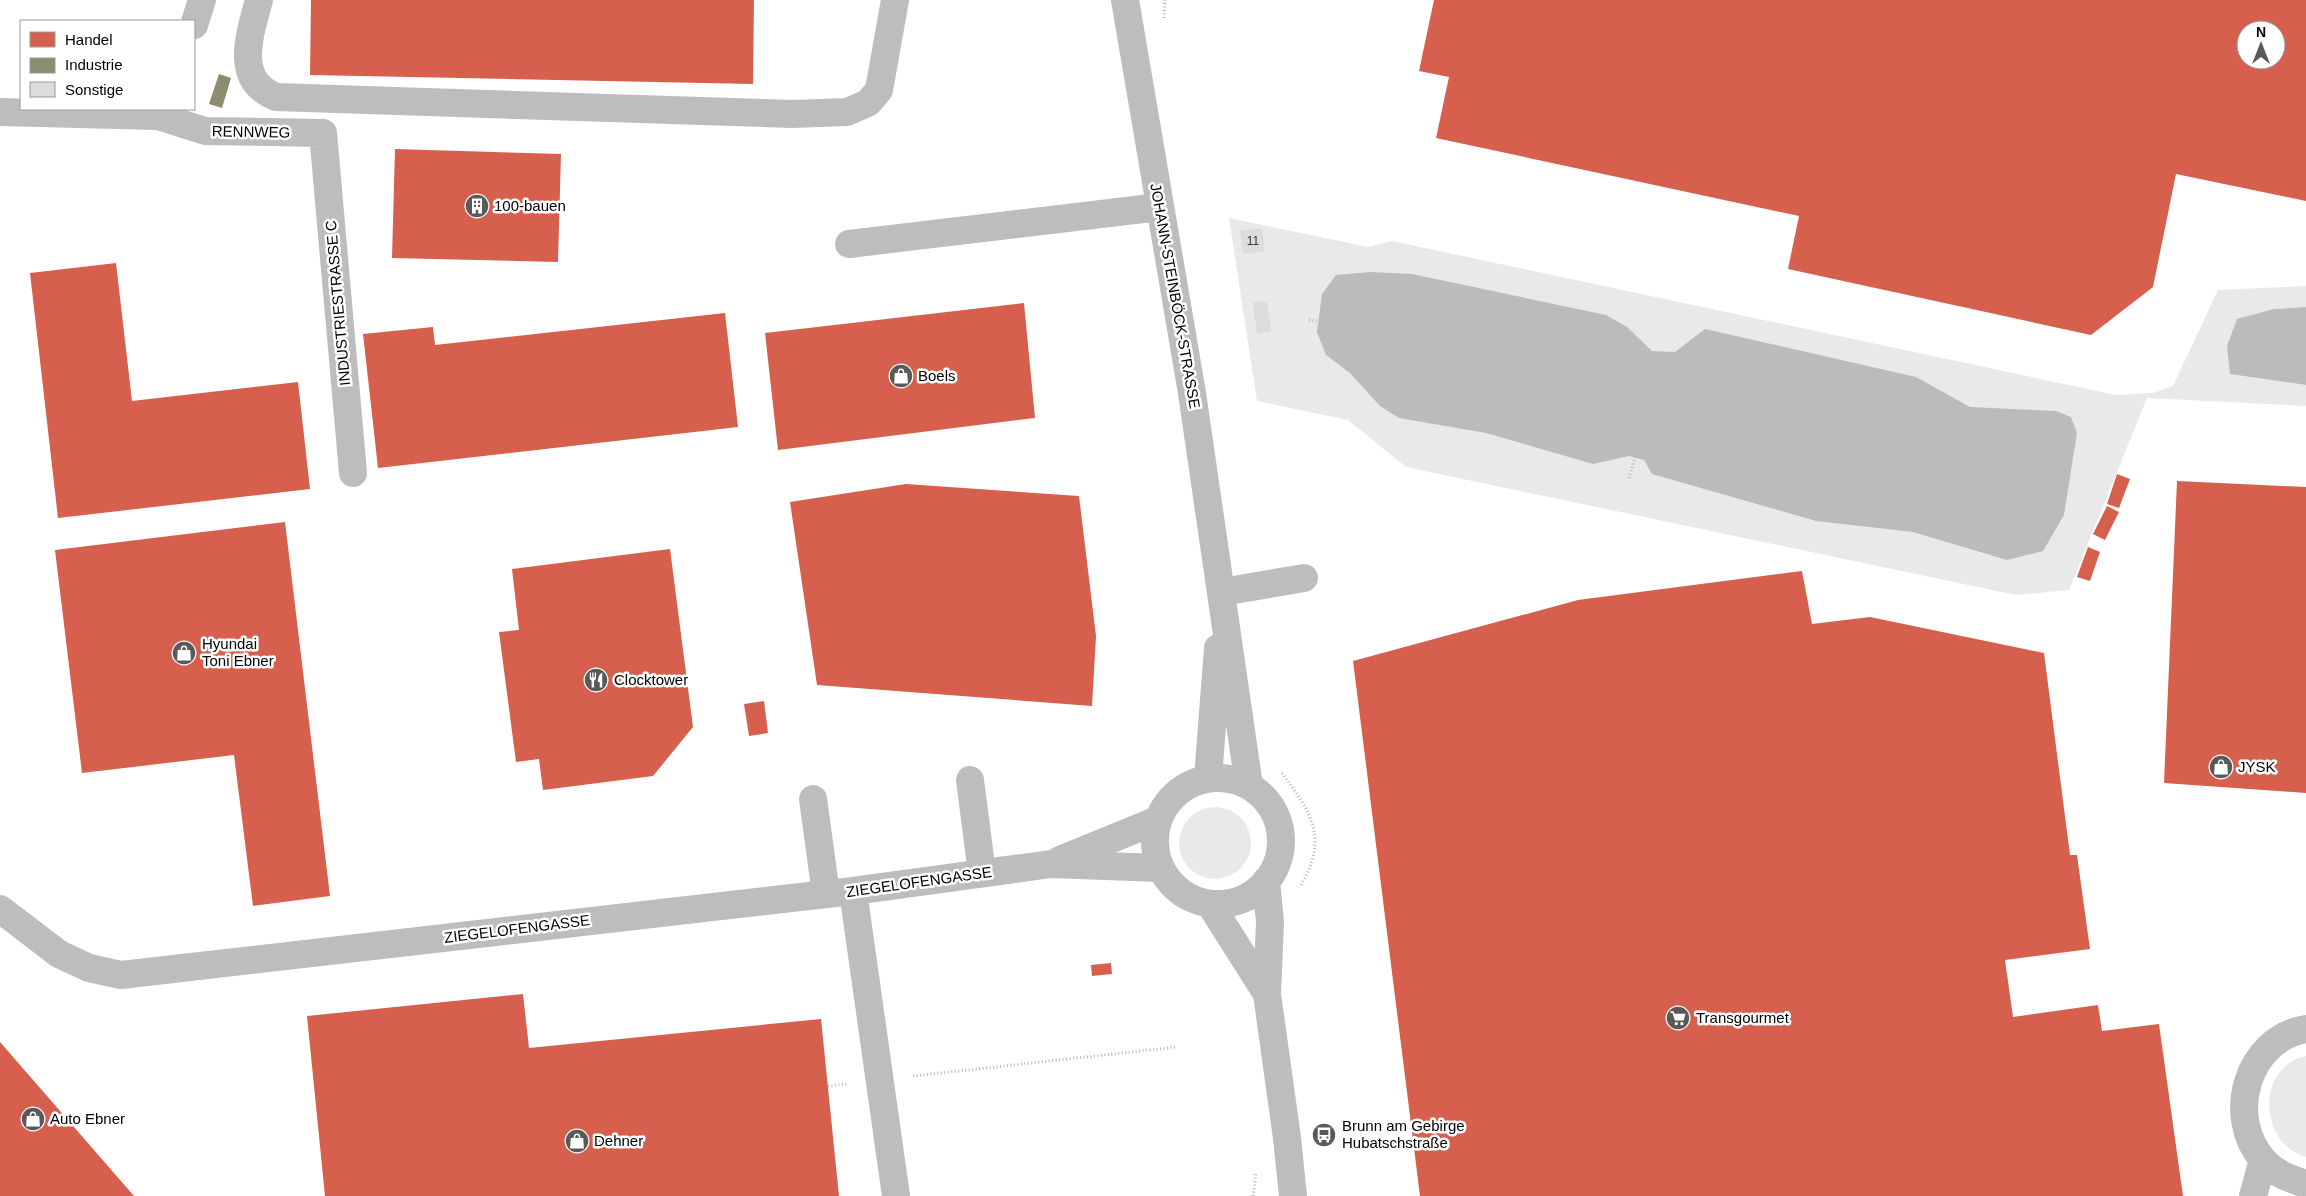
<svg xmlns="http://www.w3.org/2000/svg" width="2306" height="1196" font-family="Arial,sans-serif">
<rect width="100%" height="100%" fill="#fff"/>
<path fill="#e9e9e9" d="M1229,218L1368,247L1392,241L2116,395L2153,393L2173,386L2218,290L2306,286V307L2274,309L2230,374L2306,385V406L2147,398L2069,590L2016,595L1406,467L1348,420L1257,401Z
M1179 843a36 36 0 1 1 72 0a36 36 0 1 1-72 0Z
M2306,1056V1157C2259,1144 2255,1067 2306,1056Z"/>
<path fill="#bbb" d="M1370,272L1412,274L1606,315L1627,327L1652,351L1675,352L1705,329L1916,377L1970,407L2056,411L2071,417L2077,433L2064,515L2043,551L2007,560L1913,532L1816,521L1652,474L1644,460L1629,456L1593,464L1486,433L1399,418L1380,406L1350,373L1326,355L1317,332L1322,294L1336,275Z
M2306,307V385L2230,374L2227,346L2237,319L2274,309Z"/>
<path fill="#d6604d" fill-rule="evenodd" d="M311,0H754L753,84L310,75Z
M1434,0H2306V201L2176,174L2153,287L2091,335L1788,269L1799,216L1436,138L1449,77L1419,71ZM2246,30H2276V60H2246Z
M395,149L561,154L558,262L392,258Z
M116,263L132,401L298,382L310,489L58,518L30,273Z
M1024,303L1035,418L778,450L765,333Z
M725,313L738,427L378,468L363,334L433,327L435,345Z
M2117,474L2130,479L2119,508L2107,504Z
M2177,481L2306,487V793L2164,783Z
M906,484L1079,496L1096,636L1092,706L817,685L790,502Z
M2107,506L2119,512L2105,540L2093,534Z
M285,522L330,896L253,906L234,755L82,773L55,550Z
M2088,547L2100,552L2090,581L2077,577Z
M670,549L693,727L653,776L543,790L539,759L516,762L499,632L519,630L512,569Z
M1802,571L1812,624L1870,617L2044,653L2070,855H2077L2090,949L2005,960L2013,1017L2098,1005L2102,1031L2159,1024L2183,1196H1420L1353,661L1578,600Z
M764,701L768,733L749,736L744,704Z
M1111,963L1112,974L1092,976L1091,965Z
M523,994L529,1048L821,1019L839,1196H325L307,1016Z
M0,1042L134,1196H0Z"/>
<path fill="#8c8c6e" d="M219,74L231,78L222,108L209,104Z"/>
<path fill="#dcdcdc" d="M1262,228L1265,251L1244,254L1240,231Z
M1267,301L1271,332L1257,333L1253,302Z"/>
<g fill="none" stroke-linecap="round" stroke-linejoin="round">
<path stroke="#b8b8b8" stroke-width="3" stroke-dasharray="1 2.5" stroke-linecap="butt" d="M1164,18L1165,0
M1309,320L1353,327
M1629,478L1645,425
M1282,773C1311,813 1329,837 1301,885
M913,1076L1176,1047
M828,1086L847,1084
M1253,1196L1256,1174"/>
<path stroke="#bdbdbd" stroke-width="28" d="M259,0C250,34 233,80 276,97L792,114L847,112L868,103L879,90L895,0
M1125,0L1192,393L1249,786
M194,25L202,0
M0,112L158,116L205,131L323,133L353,473
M849,244L1160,207
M1222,592L1304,578
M1208,778L1218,648
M1155 841a63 63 0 1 1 126 0a63 63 0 1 1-126 0Z
M970,780L982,873
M813,799L826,894
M1060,860L1158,820
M1266,881L1270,922L1267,994L1287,1138L1293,1196
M853,891L896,1196
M1210,904L1267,994
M0,909L59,954L89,968L121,975L853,891L1051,864L1160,868
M2306,1029C2247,1039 2225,1116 2263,1160C2274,1173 2290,1179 2306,1184
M2253,1196L2263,1160"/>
</g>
<defs>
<g id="building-disc" transform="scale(1.25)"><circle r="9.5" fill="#595959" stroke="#fff"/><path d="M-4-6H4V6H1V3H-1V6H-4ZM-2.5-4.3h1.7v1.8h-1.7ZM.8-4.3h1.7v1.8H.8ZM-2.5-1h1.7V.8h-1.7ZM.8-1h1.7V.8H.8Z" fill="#fff"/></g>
<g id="shop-disc" transform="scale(1.25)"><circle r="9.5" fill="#595959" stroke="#fff"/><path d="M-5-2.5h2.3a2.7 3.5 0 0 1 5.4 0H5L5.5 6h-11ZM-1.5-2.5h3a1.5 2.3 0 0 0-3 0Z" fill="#fff"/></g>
<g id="restaurant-disc" transform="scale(1.25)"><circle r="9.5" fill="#595959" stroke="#fff"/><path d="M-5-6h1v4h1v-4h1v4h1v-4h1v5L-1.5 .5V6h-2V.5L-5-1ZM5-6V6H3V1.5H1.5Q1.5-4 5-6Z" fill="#fff"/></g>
<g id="supermarket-disc" transform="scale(1.25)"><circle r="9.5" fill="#595959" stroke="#fff"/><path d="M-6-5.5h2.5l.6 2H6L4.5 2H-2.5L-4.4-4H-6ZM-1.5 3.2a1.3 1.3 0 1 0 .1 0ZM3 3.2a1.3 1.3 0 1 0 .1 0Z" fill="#fff"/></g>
<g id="bus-disc" transform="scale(1.25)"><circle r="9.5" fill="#595959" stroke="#fff"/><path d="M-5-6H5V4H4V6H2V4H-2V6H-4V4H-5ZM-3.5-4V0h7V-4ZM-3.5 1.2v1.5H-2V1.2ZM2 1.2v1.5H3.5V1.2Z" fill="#fff"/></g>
</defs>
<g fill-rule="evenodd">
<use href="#building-disc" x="477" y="206"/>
<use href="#shop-disc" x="901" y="376"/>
<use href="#shop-disc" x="184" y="653"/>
<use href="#restaurant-disc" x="596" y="680"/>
<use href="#shop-disc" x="2221" y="767"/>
<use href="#supermarket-disc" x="1678" y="1018"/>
<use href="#shop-disc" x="33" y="1119"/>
<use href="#bus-disc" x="1324" y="1135"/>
<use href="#shop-disc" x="577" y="1141"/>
</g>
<g text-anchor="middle" stroke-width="5" stroke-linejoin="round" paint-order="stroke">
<g font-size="12" fill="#373737">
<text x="1253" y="245">11</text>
</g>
<g font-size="15" fill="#000" stroke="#fff">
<text transform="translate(251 132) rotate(1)" y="5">RENNWEG</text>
<text transform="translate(1175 296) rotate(80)" y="5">JOHANN-STEINBÖCK-STRASSE</text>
<text transform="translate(338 303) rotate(-95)" y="5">INDUSTRIESTRASSE C</text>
<text transform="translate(919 882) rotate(-8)" y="5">ZIEGELOFENGASSE</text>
<text transform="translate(517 929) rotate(-7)" y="5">ZIEGELOFENGASSE</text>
</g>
<g font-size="15" fill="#000" stroke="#fff" text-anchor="start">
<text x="494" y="211">100-bauen</text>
<text x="918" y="381">Boels</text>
<text x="202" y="649">Hyundai<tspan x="202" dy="17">Toni Ebner</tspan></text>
<text x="614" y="685">Clocktower</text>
<text x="2238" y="772">JYSK</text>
<text x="1696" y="1023">Transgourmet</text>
<text x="50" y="1124">Auto Ebner</text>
<text x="1342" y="1131">Brunn am Gebirge<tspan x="1342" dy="17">Hubatschstraße</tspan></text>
<text x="594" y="1146">Dehner</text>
</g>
</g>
<rect x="20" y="20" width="175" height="90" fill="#ffffff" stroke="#999999"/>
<rect x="30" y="32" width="25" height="15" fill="#d6604d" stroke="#999999"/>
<text x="65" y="45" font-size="15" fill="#000000">Handel</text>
<rect x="30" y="58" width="25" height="15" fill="#8c8c6e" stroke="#999999"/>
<text x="65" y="70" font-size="15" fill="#000000">Industrie</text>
<rect x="30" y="82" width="25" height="15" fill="#dcdcdc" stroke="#999999"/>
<text x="65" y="95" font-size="15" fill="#000000">Sonstige</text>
<g transform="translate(2261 45)"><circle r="24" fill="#ffffff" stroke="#999999"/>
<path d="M0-4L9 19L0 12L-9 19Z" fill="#595959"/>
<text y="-8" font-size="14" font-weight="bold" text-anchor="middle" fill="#000000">N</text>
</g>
</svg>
